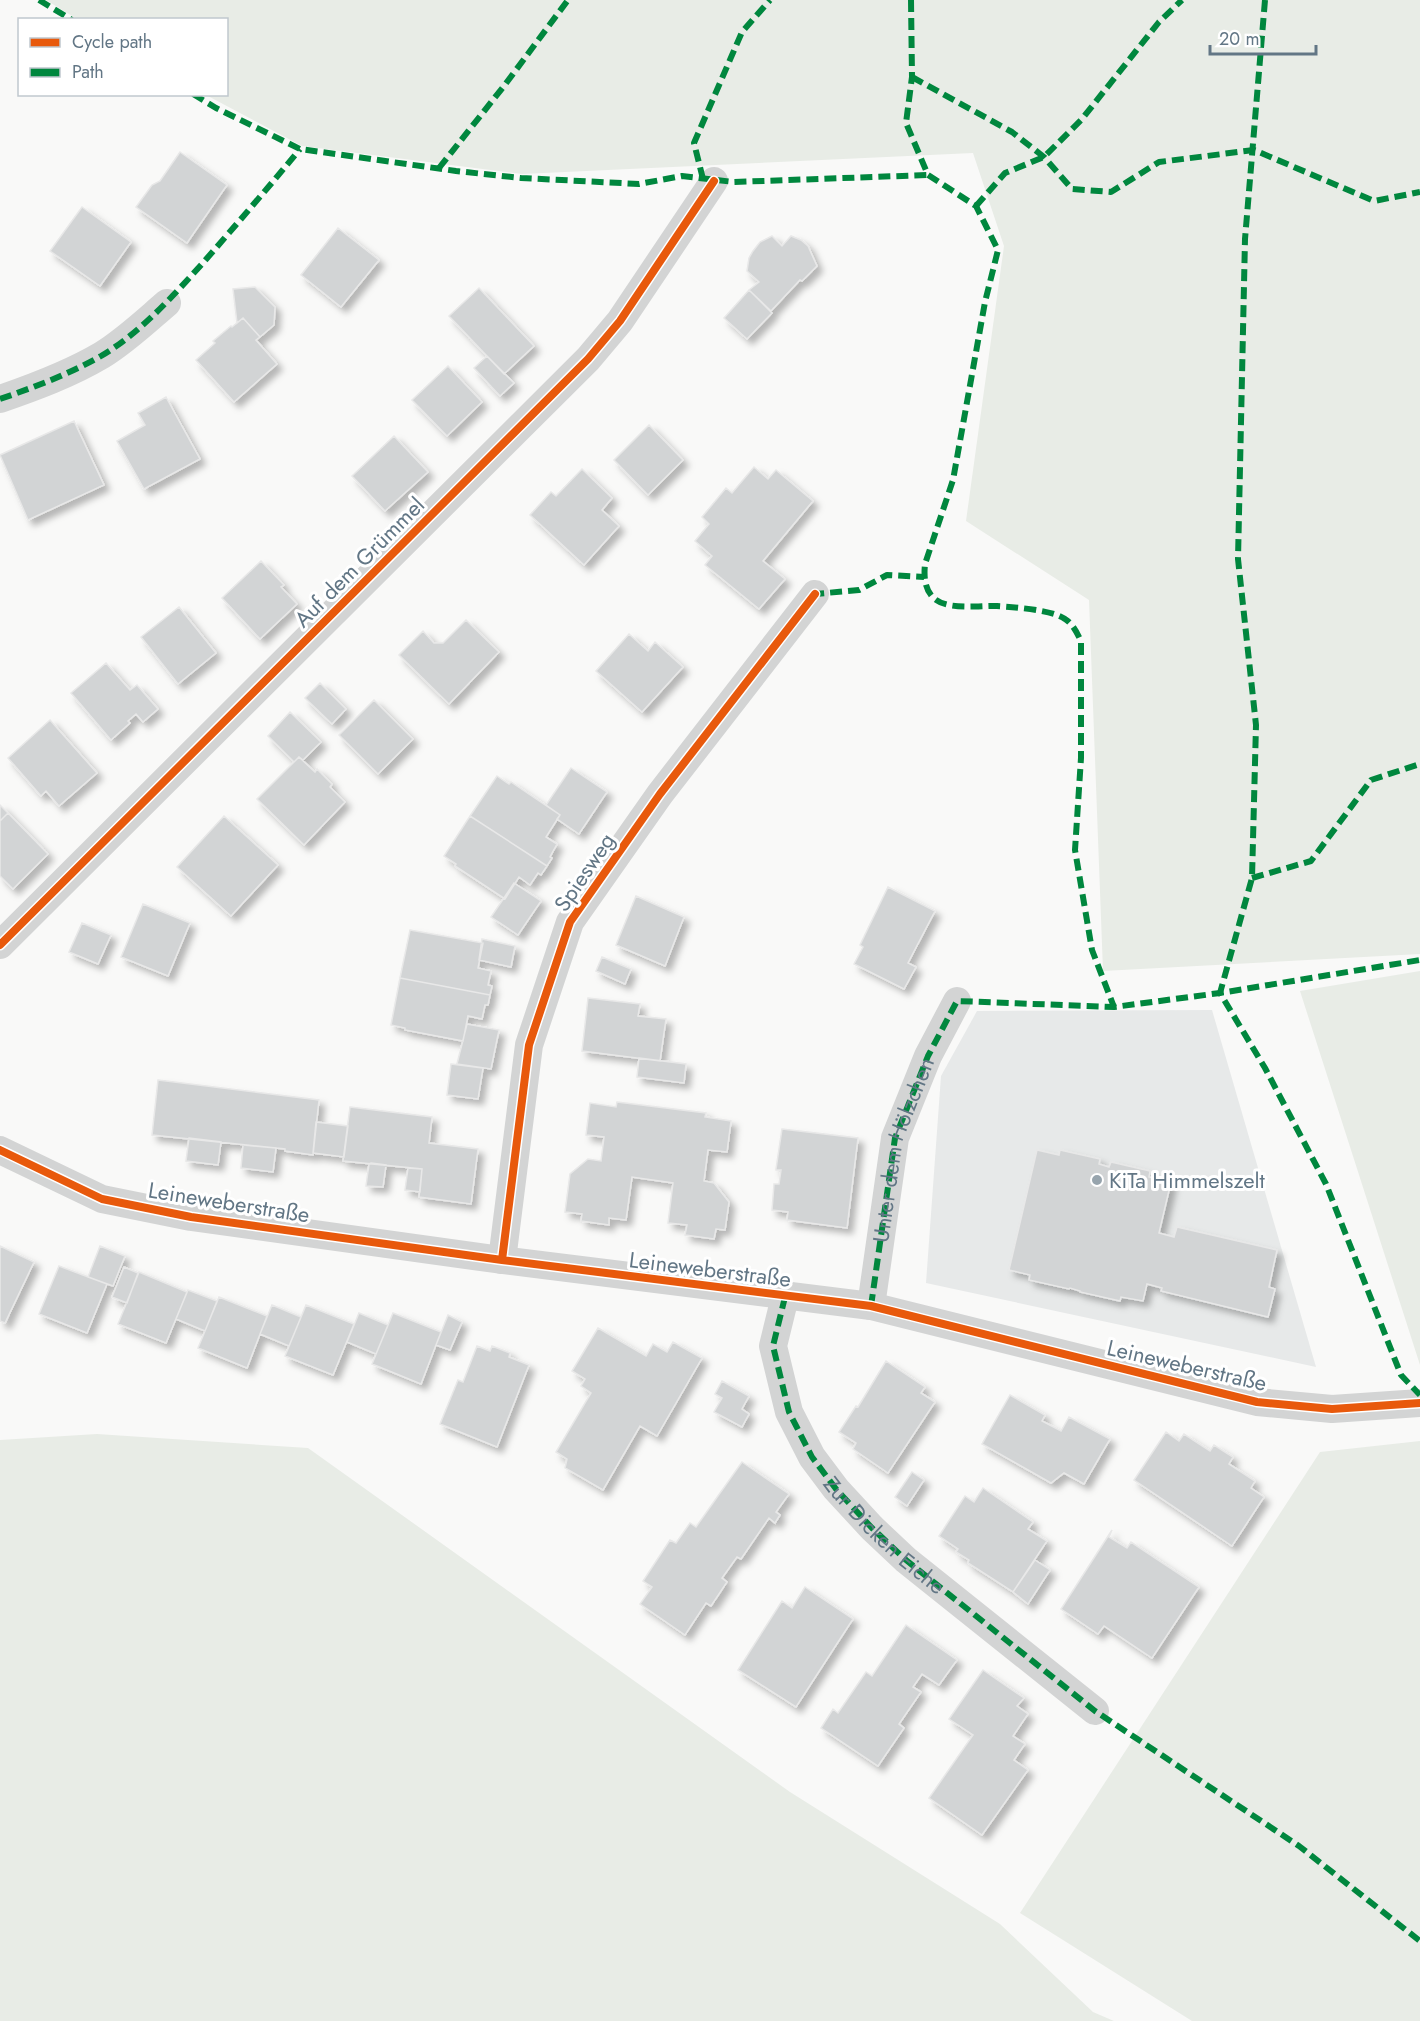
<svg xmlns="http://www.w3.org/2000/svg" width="1420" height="2021" font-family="Jost,sans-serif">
<defs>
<filter id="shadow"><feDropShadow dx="5.5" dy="5.5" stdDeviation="3" flood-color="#0004"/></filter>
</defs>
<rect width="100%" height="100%" fill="#f9f9f8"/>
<path fill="#e7e9e9" d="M1212,1010L1316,1367L926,1283L941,1076L977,1011Z"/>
<path fill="#e8ece6" d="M46,0H1420V954L1103,971L1089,600L966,521L1004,246L973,153L522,174L302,146L206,95L226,94V20L77,19Z
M1420,971V1365L1300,991Z
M97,1434L308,1448L790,1792L1000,1924L1093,2012L1114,2021H0V1440Z
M1420,1441V2021H1192L1020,1913L1320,1452Z"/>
<path fill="#d2d4d5" stroke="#e8e8e8" stroke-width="1.5" filter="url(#shadow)" d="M180,152L227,185L187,243L136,207L152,185L160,181Z
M82,207L131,242L100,286L50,251Z
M338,228L379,260L341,307L301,275Z
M772,236L782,246L791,236L801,240L808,246L817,266L802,281L800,280L771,311L749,290L759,282L747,271L749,258L753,251L760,242Z
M255,287L275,307L274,325L260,337L243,318L237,323L233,289Z
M479,288L534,346L504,374L449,316Z
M749,290L772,313L747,339L724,318Z
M243,318L260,337L256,340L277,364L234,402L196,360L215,343L213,341L231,326L232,327Z
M487,356L514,383L500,396L474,368Z
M448,366L482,402L447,436L412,400Z
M166,397L200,459L144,489L117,441L145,425L138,413Z
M74,421L104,485L28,520L0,455Z
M649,425L683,460L648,495L614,460Z
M394,436L428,472L385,511L352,476Z
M754,467L768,479L776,470L813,501L763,561L785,579L759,609L705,565L712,556L695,541L709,524L702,517L726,488L732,493Z
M582,469L612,498L602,510L619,526L584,565L530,515L551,492L556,496Z
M261,561L284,585L281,587L297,604L260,639L222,598Z
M179,607L216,653L178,684L141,637Z
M466,620L499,652L449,704L399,655L423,631L434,643H443Z
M629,634L648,651L655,642L683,667L642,712L596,671Z
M106,663L130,690L137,685L158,709L143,722L136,714L128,721L130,723L111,740L71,693Z
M320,683L346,709L332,724L305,698Z
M374,700L413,739L378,774L339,735Z
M290,712L321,742L303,760L299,757L294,762L268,736Z
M50,720L97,773L59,806L46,791L41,796L8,758Z
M299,757L315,772L317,769L332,784L330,787L345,802L304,845L257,799Z
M571,768L607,792L579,834L557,819L560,815L546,805Z
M497,776L509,784L511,782L560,815L546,837L557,844L550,857L552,858L547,866L470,816Z
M0,805L8,813L0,821Z
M8,813L48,854L13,889L0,876V821Z
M224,816L278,865L231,916L177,867Z
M470,816L547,866L541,875L538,873L530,885L519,877L505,899L455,866L456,864L444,856Z
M514,883L541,901L518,935L491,917Z
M888,887L935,911L908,963L916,967L904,989L854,964L863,947L860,945Z
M636,896L684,917L665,966L616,945Z
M143,904L190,923L168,976L121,957Z
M82,923L111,935L98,964L69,952Z
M410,930L483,943L478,968L491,971L488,985L492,986L490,995L400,978Z
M482,939L515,946L511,967L479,960Z
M602,957L631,969L625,984L596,971Z
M400,978L490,995L488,1005H485L482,1019L468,1016L463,1041L405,1030V1028L391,1025Z
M588,998L640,1004L638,1016L666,1019L660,1061L582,1051Z
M467,1024L499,1030L491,1069L457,1064Z
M639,1058L686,1064L684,1083L637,1077Z
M451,1064L483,1068L478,1099L447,1095Z
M158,1080L319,1100L313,1155L285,1151V1149L152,1135Z
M617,1102L706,1113L705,1117L731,1121L727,1152L708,1150L704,1181L714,1183L729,1202L725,1230L716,1229L714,1239L685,1235L687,1225L668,1223L673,1183L632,1177L626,1220L609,1218V1225L581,1221L582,1214L565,1212L570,1174L588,1159L601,1161L604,1137L586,1135L590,1103L616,1107Z
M350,1107L432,1117L429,1143L478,1149L471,1204L419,1197L422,1169L343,1161Z
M316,1122L348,1126L344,1157L313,1153Z
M782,1129L858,1138L847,1228L787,1220L788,1212L772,1210L774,1184H779L781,1170H776V1169Z
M189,1138L221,1142L218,1165L186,1161Z
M243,1145L276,1148L273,1172L241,1168Z
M1037,1150L1059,1155L1060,1150L1100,1159L1099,1164L1109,1167L1111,1162L1150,1171L1149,1177L1171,1182L1159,1233L1174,1237L1177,1227L1277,1250L1269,1287L1275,1289L1268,1317L1161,1291L1162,1288L1147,1284L1143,1301L1121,1297L1120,1301L1080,1292V1291L1070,1288L1069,1289L1029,1280L1030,1275L1009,1270Z
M371,1163L386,1165L383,1187L366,1186L369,1164Z
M408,1168L422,1169L420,1192L405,1190Z
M0,1246L34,1262L5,1323L0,1321Z
M100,1246L125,1256L113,1286L88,1277Z
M59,1266L107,1284L87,1333L39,1314Z
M124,1267L138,1273L127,1303L112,1297Z
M139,1272L187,1292L166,1343L118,1324Z
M188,1290L217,1301L205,1331L176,1319Z
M219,1297L267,1316L247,1368L198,1348Z
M272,1305L301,1317L289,1346L260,1334Z
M306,1305L354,1324L333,1375L285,1356Z
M359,1313L388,1325L376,1354L347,1342Z
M393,1313L441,1332L421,1384L372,1364Z
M448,1315L462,1322L450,1350L436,1345Z
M598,1328L646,1356L653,1344L667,1352L673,1342L702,1358L657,1436L640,1426L603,1490L565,1468L567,1459L556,1452L591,1393L581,1386L585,1379L572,1371Z
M477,1346L490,1351L492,1346L510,1353L509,1357L529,1365L497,1447L440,1424L458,1380L463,1382Z
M886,1361L925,1387L921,1393L935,1402L888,1473L853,1449L856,1443L839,1432L856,1406L858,1407Z
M722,1381L749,1396L742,1409L749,1414L742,1427L714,1412L722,1398L715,1394Z
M1010,1395L1045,1415L1042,1421L1061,1431L1069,1417L1110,1439L1084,1484L1064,1473L1051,1483L982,1444Z
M1166,1432L1179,1441L1184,1434L1210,1451L1214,1445L1233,1457L1229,1464L1255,1481L1251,1488L1264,1497L1232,1546L1134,1480Z
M742,1462L789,1494L776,1512L780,1515L775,1523L769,1518L741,1559L737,1557L722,1578L727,1582L711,1606L706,1603L685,1635L640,1604L652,1587L643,1581L670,1540L676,1543L690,1523L696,1527Z
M912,1472L924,1480L907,1506L895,1497Z
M983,1488L1033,1522L1028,1529L1047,1541L1013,1592L968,1563L969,1560L956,1552L958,1549L939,1536L965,1496L974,1502Z
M1112,1530L1109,1537L1127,1548L1131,1542L1199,1587L1152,1658L1104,1626L1098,1634L1061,1609Z
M1035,1560L1050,1570L1028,1604L1013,1592Z
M805,1587L853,1619L796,1707L738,1670L782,1601L792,1608Z
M906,1625L957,1660L939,1685L922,1674L913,1687L921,1692L899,1724L904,1728L878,1766L821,1728L833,1709L838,1713L866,1672L872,1676Z
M983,1670L1024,1698L1017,1706L1028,1714L1013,1736L1025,1744L1014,1760L1028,1770L982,1835L929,1798L973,1735L949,1719Z"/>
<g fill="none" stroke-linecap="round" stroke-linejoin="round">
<g stroke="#d3d4d4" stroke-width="28">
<path d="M0,399C35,387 70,374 102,355C125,341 146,321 167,303"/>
<path d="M0,945L588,359L620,321L714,181"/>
<path d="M0,1150L102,1199L191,1217L502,1260L871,1306L1257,1402L1332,1409L1420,1403"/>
<path d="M502,1260L529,1045L570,922L660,794L815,594"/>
<path id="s1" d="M785,1297L773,1346L789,1412L812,1457L836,1489L872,1528L906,1560L1095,1711"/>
<path d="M871,1306L895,1138L928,1056L957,1001"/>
</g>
<g stroke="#00873e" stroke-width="6" stroke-dasharray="12 6" stroke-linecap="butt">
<path d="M39,0L72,20"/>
<path d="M911,0L912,77L906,123L928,175L976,206L998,250L985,302L953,480L925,564C924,574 924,586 931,595C943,612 980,605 997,606C1013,607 1053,610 1065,619C1073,624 1077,633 1081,641V758L1075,850L1092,950L1114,1007"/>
<path d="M1265,0L1245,239L1238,559L1256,725L1252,878L1220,993L1265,1068L1326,1184L1401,1375L1420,1395"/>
<path d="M912,77L1012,132L1044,157L1072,189L1111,192L1159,162L1254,150L1374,201L1420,192"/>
<path d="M193,94L216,108L300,149L456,171L521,178L639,184L682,176L734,182L928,175"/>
<path d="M439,168L504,86L568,0"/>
<path d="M703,179L694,143L742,32L770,0"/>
<path d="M976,206L1005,173L1044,157L1082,119L1159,22L1182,0"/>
<path d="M0,399C35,387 69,374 101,356C140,333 172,297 202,264C235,226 268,188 300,149"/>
<path d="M813,596L815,594L859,590L887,575L924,577"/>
<path d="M1252,878L1311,861L1371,780L1420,764"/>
<path d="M785,1297L773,1346L789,1412L812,1457L836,1489L872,1528L906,1560L1095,1711L1299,1846L1420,1941"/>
<path id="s2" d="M871,1306L895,1138L928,1056L957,1001L1114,1007L1220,993L1420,960"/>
</g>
<g stroke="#fff" stroke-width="11">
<path id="cycleway" d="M0,945L588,359L620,321L714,181
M0,1150L102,1199L191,1217L502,1260L871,1306L1257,1402L1332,1409L1420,1403
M502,1260L529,1045L570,922L660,794L815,594"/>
</g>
<use href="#cycleway" stroke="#e8590c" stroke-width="8"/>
</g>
<circle fill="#97a4ad" stroke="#fff" stroke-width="2" cx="1097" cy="1180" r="6"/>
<g text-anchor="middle" stroke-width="6" stroke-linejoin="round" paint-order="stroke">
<g font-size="22" fill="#627685" stroke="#fff">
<text transform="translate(359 562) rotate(-45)" y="8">Auf dem Grümmel</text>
<text transform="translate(584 872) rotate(-56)" y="8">Spiesweg</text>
<text dy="8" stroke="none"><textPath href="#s2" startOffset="160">Unter dem Hölzchen</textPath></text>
<text transform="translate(229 1202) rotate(9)" y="8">Leineweberstraße</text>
<text transform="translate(710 1269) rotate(7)" y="8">Leineweberstraße</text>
<text transform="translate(1187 1365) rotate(13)" y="8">Leineweberstraße</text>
<text dy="8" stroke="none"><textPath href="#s1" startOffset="276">Zur Dicken Eiche</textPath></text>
</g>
<g font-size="22" fill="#627685" stroke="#fff" text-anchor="start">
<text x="1109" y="1188">KiTa Himmelszelt</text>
</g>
</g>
<rect x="18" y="18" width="210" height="78" fill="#ffffff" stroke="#c0c8ce" stroke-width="1.5"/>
<rect x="30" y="38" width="30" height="9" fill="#e8590c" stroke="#c0c8ce" stroke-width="1.5"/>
<text x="72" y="48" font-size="18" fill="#627685">Cycle path</text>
<rect x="30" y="68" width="30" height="9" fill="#00873e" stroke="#c0c8ce" stroke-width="1.5"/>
<text x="72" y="78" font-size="18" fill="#627685">Path</text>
<path d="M1210 45v9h106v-9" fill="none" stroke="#627685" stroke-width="3"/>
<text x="1219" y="45" font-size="18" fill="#627685" stroke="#ffffff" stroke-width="4.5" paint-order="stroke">20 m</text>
</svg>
